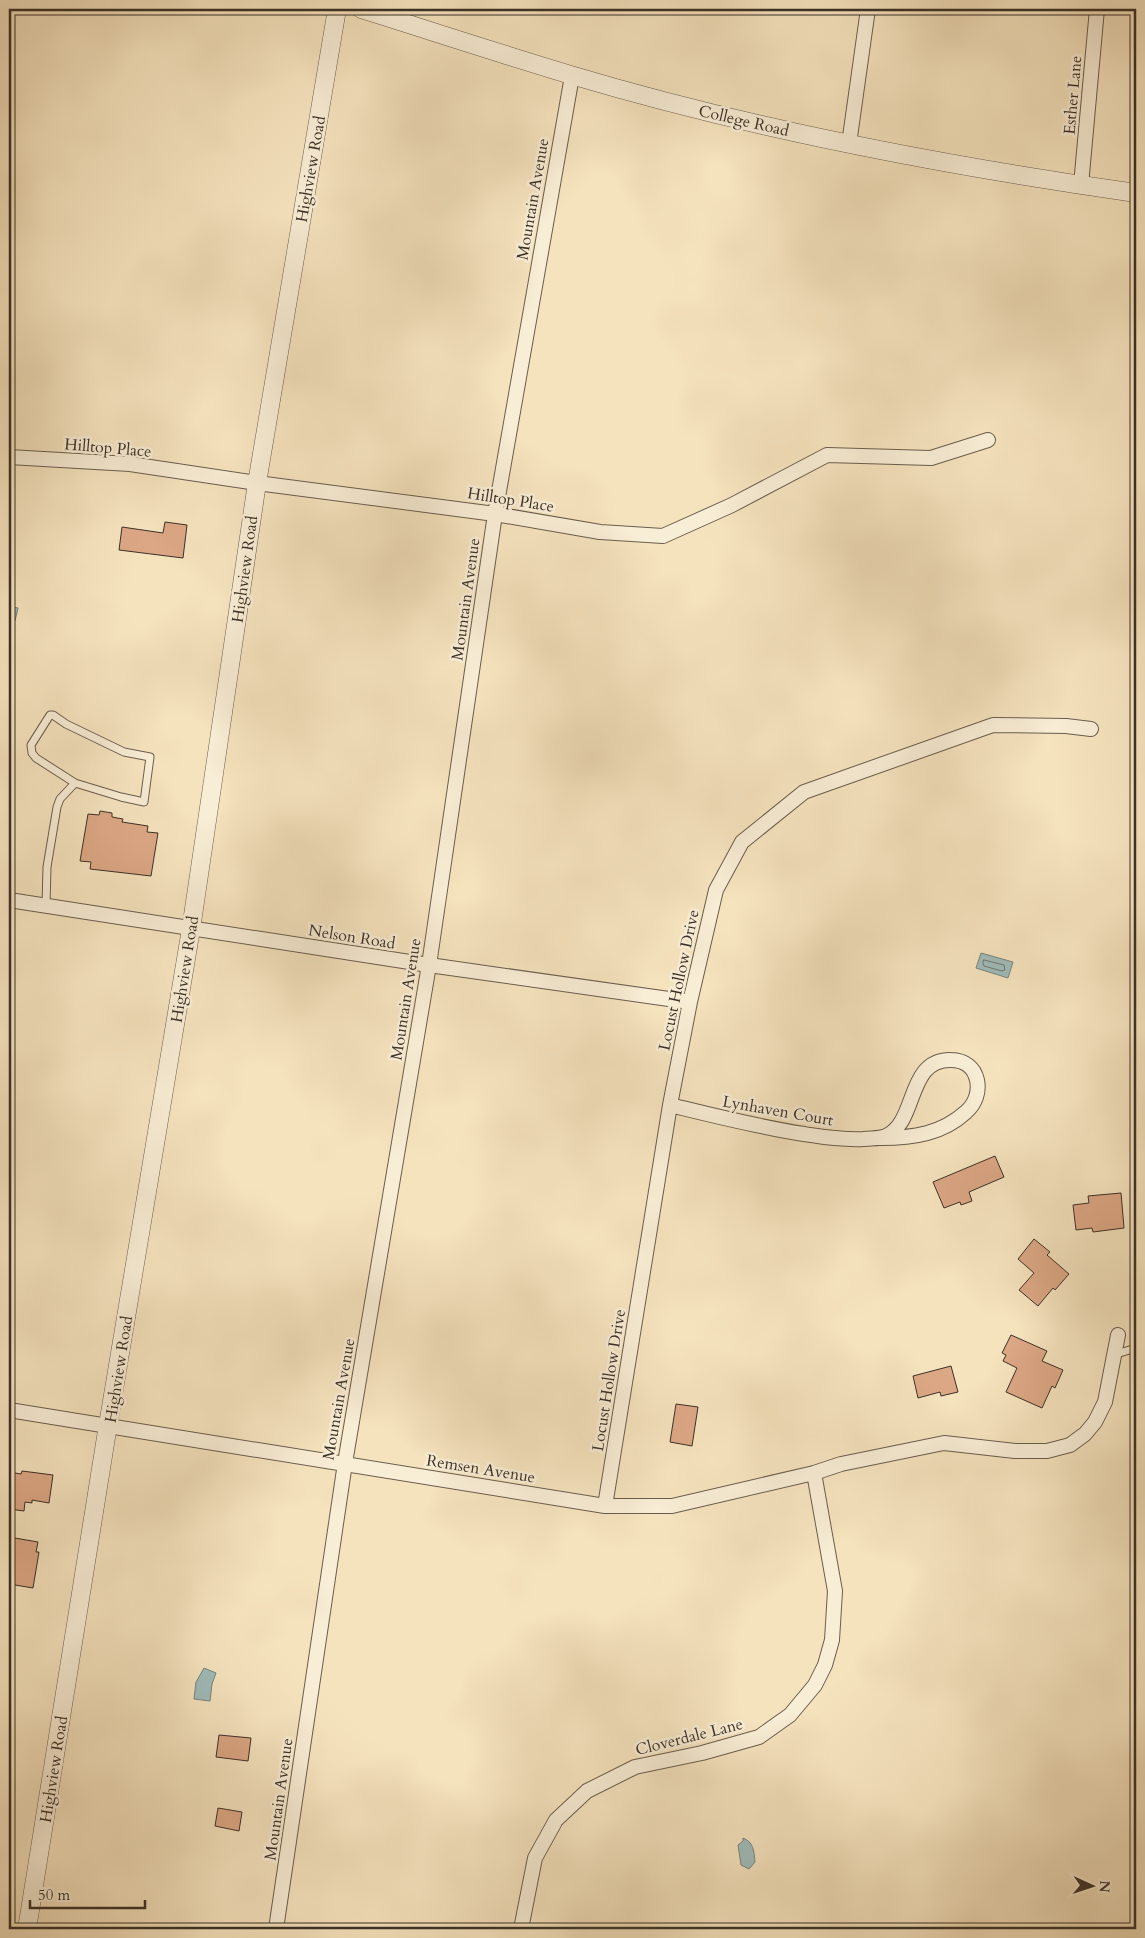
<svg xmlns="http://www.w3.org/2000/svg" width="1145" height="1938" font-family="Cardo,serif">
<rect width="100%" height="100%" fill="#f5e3be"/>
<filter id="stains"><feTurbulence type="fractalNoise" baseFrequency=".004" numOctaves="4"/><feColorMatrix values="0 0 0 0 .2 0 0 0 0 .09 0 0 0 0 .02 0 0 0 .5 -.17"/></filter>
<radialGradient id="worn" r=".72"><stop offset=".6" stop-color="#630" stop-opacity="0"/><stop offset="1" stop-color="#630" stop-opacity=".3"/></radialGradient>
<path fill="#9fbcba" stroke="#77847f" d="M9,606L18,608L15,621L9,620Z
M981,953L1013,962L1008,978L976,968Z
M204,1668L216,1673L212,1684L210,1701L194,1699L196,1682Z
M743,1838C754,1842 754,1852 755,1862L749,1869L741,1865L738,1845L743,1841Z"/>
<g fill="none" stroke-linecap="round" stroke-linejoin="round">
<path stroke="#6d7670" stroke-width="1" d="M984,960L1004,965L1005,970L1002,971L984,966L983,963Z"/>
</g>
<path fill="#dca785" stroke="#3b3027" d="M165,522L187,525L183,558L119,550L122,527L163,533Z
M100,811L112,813V817L123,819L122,822L148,826L147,832L158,833L151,876L90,869L91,862L80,861L88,814L99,815Z
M995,1156L1004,1177L969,1192L972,1201L961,1205L960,1202L944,1208L933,1182Z
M1121,1193L1124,1228L1093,1232L1092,1228L1076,1230L1073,1205L1089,1203L1088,1196Z
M1034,1239L1050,1252L1047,1255L1069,1274L1055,1290L1053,1288L1038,1306L1019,1290L1034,1273L1018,1259Z
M1011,1335L1047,1351L1042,1361L1063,1370L1055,1388L1052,1386L1042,1408L1006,1392L1017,1368L1003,1361L1006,1355L1002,1353Z
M951,1366L958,1392L941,1396L940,1392L918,1398L913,1376Z
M676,1404L698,1407L692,1446L670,1442Z
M22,1471L53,1475L49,1503L32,1500V1503L25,1502L24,1511L9,1509V1472L21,1474Z
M9,1537L38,1542L36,1552H39L33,1588L9,1584Z
M219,1735L251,1738L248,1761L216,1757Z
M218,1808L242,1812L239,1831L215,1826Z"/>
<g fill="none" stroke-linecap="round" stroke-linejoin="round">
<g stroke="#6a5d4d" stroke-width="9">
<path id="service" d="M46,906L47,867L57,807L60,799L75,783L121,797L144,802L150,757L124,752L66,724L53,715H50L31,745L32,753L36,758L75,783
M1113,1355L1136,1348"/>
</g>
<g stroke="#6a5d4d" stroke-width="16">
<path id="minor" d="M849,144L868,9
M1081,185L1097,9
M9,457L130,464L257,483L495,514L600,532L663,536L732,505L827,455L931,458L988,440
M9,900L429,965L690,1002
M670,1105C715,1116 758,1127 804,1134C824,1137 843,1140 864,1139C871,1138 880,1139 886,1136C918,1122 906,1059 951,1060C980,1060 986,1095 966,1112C942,1134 913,1138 881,1138
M9,1410L605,1506H672L814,1473L841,1464L944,1443L1015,1451H1047L1070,1445L1085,1434L1095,1422L1105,1402L1118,1335
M605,1506L670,1105L690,1002L716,890L742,842L804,792L993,725L1066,726L1091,729
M276,1929L345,1463L429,965L495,514L572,76
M521,1929L535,1858L556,1820L587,1791L635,1767L702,1753L759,1737L790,1715L815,1685L825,1665L832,1640L835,1591L814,1473"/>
</g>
<g stroke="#6a5d4d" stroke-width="19">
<path id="tertiary" d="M361,9C431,31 501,54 571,75C755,130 946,166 1136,193
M27,1929L108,1425L191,929L257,483L337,9"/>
</g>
<use href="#service" stroke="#f8edd5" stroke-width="7"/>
<use href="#minor" stroke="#f8edd5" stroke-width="14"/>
<use href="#tertiary" stroke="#f8edd5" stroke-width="18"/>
</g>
<g text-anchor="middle" stroke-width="5" stroke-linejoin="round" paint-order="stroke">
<g font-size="16" fill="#3b3027" stroke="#f8edd5">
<text transform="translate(1072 95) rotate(-85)" y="6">Esther Lane</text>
<text transform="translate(744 120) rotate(13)" y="6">College Road</text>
<text transform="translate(310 169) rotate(-80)" y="6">Highview Road</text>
<text transform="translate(532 199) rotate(-80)" y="6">Mountain Avenue</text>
<text transform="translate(108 447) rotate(5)" y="6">Hilltop Place</text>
<text transform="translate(511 499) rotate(9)" y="6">Hilltop Place</text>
<text transform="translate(244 569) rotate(-82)" y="6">Highview Road</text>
<text transform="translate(465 599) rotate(-82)" y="6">Mountain Avenue</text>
<text transform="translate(352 936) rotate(9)" y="6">Nelson Road</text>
<text transform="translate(184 969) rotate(-81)" y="6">Highview Road</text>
<text transform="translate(678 980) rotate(-78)" y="6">Locust Hollow Drive</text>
<text transform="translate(405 999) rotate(-81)" y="6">Mountain Avenue</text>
<text transform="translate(778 1110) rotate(10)" y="6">Lynhaven Court</text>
<text transform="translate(118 1369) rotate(-81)" y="6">Highview Road</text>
<text transform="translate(608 1380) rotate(-81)" y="6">Locust Hollow Drive</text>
<text transform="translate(338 1399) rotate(-80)" y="6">Mountain Avenue</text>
<text transform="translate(481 1468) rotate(9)" y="6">Remsen Avenue</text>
<text transform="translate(689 1736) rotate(-14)" y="6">Cloverdale Lane</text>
<text transform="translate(53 1769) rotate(-81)" y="6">Highview Road</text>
<text transform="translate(278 1799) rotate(-82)" y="6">Mountain Avenue</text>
</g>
</g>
<rect width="1145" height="1938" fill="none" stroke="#f5e3be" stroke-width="30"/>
<rect x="10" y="10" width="1125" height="1918" fill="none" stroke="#3b3027" stroke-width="2.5"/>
<rect x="15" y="15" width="1115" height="1908" fill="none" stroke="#3b3027"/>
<g transform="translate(1092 1886) rotate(93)" stroke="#f8edd5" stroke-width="4" paint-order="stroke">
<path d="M0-4L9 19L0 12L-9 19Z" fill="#3b3027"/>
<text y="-8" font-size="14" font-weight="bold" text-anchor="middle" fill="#3b3027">N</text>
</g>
<path d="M30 1900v8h115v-8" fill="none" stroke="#3b3027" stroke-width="2.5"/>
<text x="38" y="1900" font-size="15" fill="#3b3027" stroke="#f8edd5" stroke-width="4" paint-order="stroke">50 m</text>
<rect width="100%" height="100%" filter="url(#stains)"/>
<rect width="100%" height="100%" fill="url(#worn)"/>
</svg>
